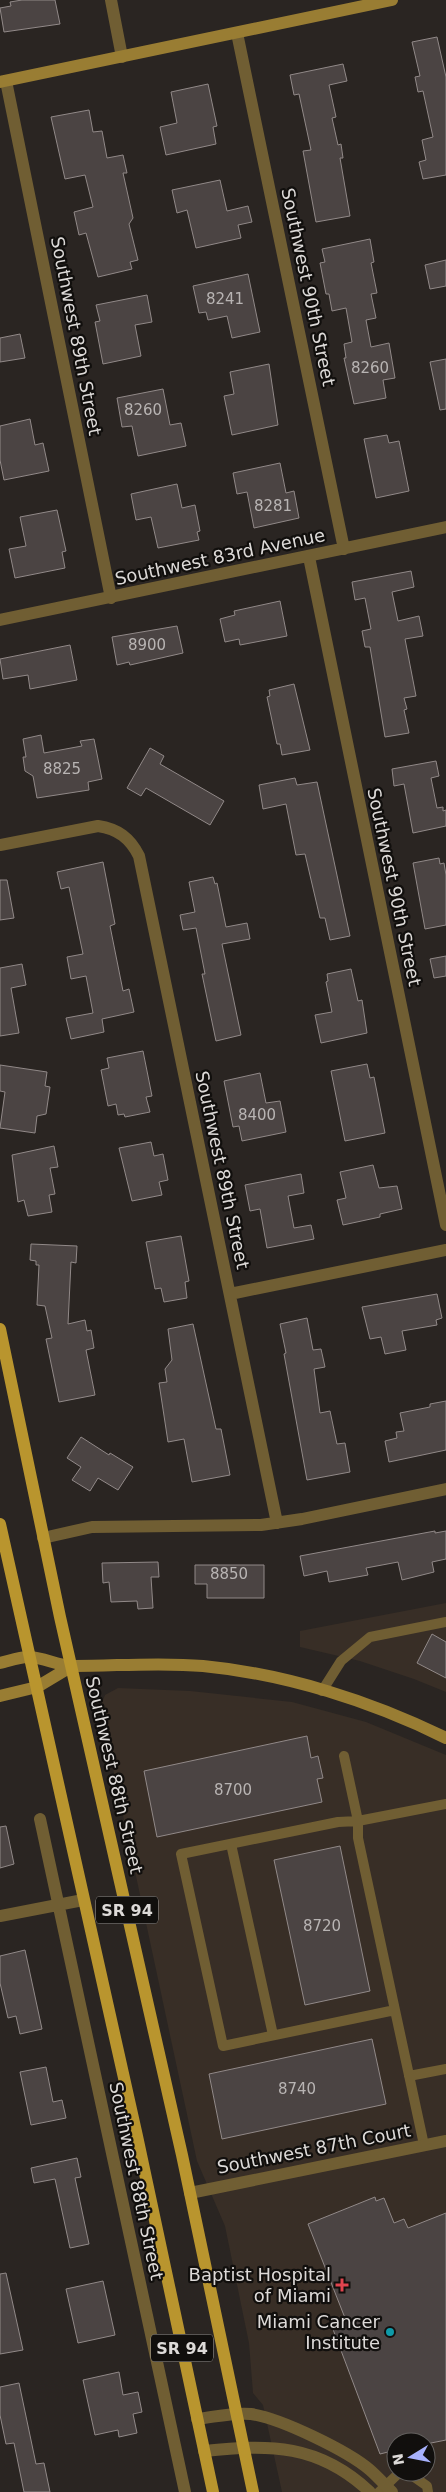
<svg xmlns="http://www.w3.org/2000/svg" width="446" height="2492" font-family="'DejaVu Sans',sans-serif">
<rect width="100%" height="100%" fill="#2a2522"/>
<path fill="#382e26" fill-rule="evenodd" d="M446,1603V1692L414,1679L360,1661L300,1647V1631Z
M118,1688L190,1691L292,1702L366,1722L446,1755V2492H282L263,2405L253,2393L249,2343L225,2226L197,2161L100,1708L105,1695ZM396,2442H426V2472H396Z"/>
<path fill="#4b4443" stroke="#918988" d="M22,0H55L60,24L4,32L0,8L11,6L10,2Z
M437,37L446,77V175L423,179L419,162L426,160L422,140L433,137L423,91L418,92L415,77L420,76L412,42Z
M343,64L347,81L329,85L336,117L332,118L338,145L341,144L343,158H340L350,216L316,222L303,151L311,150L299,94L294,95L290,75Z
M208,84L217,126L213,127L216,144L166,155L160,127L177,123L171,92Z
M89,110L93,132L102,131L107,158L123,155L127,173H123L133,218L129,224L138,260L130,262L132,269L98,277L86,233L79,235L74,212L93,207L85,175L65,179L51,117Z
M220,180L227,211L248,206L252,222L238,225L241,238L196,248L187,210L177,213L172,190Z
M370,239L374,262L371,263L377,293L371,294L376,318L366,320L371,347L389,343L395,378L383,380L386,398L354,404L344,358H346L344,344L352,342L346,308L332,311L329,294H326L320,263L325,262L322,249Z
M446,260V286L430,289L425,265Z
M248,274L260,332L232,338L227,316L208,320L206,312L199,313L193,286Z
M147,295L152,322L135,325L141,356L103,364L95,322L100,321L96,305Z
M20,334L25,358L0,362V338Z
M446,359V409L440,410L430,362Z
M269,364L278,425L232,435L224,396L234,394L230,372Z
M163,389L170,425L181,423L186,446L138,456L132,426L122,427L117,398Z
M30,419L35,445L43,443L49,471L4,480L0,460V426Z
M387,435L389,443L399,441L409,491L376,498L364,439Z
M280,463L286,493L294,491L299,518L254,528L247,492L237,494L233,473Z
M177,484L182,508L195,505L200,531L197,532L199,540L158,548L151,517L136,520L131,494Z
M57,510L66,551L62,552L65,568L15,578L9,549L26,546L20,517Z
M411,571L414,587L392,592L398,621L419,616L423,636L405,639L416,696L404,698L407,709L404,710L409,733L385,737L370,647H365L362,631L371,629L365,598L355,600L352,582Z
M280,601L287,636L240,645L239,639L225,642L220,619L235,615L234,611Z
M177,626L183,653L130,665L129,662L117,665L112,637Z
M70,645L77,680L30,689L28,675L3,679L0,659Z
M294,684L310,750L282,755L280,744H277L267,697L270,696L269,690Z
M41,735L44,753L82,746L80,741L94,739L102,779L88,782L89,790L37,798L33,776L25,771L23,757H26L23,739Z
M150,748L164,756L160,764L224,801L210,825L146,788L141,796L127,788Z
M436,761L439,776L431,778L437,808L443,807V811L446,810V826L413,833L404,784L394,786L392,769Z
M295,778L297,785L317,782L350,936L330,940L325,918H320L305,854L296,855L286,804L263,809L259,785Z
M439,858L440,864L444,863L446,875V925L425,929L413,863Z
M103,862L115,924L110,926L123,991L129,989L134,1012L102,1019L104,1032L71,1039L66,1018L93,1013L86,976L71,979L67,957L83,954L69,887L61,889L57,872Z
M213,877L215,884L217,883L226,927L247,923L250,939L222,944L241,1035L216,1041L202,974H205L196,928L183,930L180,915L195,912L189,882Z
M0,880H7L14,918L0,920Z
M446,956V976L434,978L430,959Z
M22,964L26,985L11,988L19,1033L0,1036V968Z
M351,969L358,1001L362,1000L367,1033L321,1043L315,1015L332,1012L326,982L328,981L327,974Z
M143,1051L152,1096L146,1097L150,1112L125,1117L124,1114L118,1115L116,1104L108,1106L101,1070L109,1068L107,1058Z
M367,1064L370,1078L374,1077L385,1133L345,1141L331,1071Z
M0,1065L47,1072L45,1086L50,1087L46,1114L37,1116L35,1133L0,1128L5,1092L0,1091Z
M260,1073L266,1103L280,1101L286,1132L242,1141L239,1126L233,1127L224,1081Z
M151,1142L154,1156L163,1154L168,1180L159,1182L162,1195L132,1201L119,1148Z
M54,1146L58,1167L50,1168L55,1194L49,1195L52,1212L28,1216L24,1200L18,1202L12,1155Z
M373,1165L379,1188L397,1186L402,1209L380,1214V1217L343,1225L337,1200L346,1198L340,1172Z
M301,1174L304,1193L288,1196L294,1228L311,1225L314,1239L267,1248L260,1209L250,1211L245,1185Z
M181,1236L189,1281L185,1282L187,1298L164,1302L161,1288L155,1289L146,1242Z
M31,1244L77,1246L76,1263L71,1262L68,1324L85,1320L87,1331L91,1330L94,1348L86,1350L95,1395L59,1402L46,1339L52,1338L45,1306L37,1305L39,1265H36V1261L30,1260Z
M437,1294L442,1318L436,1320L437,1325L402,1331L406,1350L385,1354L381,1337L370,1339L362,1307Z
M307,1318L313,1350L321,1349L325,1367L314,1369L320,1413L330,1411L337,1444L345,1443L350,1472L307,1480L284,1354L286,1353L280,1324Z
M193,1324L216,1429H221L230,1475L192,1482L184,1439L168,1442L159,1383L167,1382L165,1369L172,1360L168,1329Z
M446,1401V1450L389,1462L385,1441L397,1438L396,1432L404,1431L400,1413L430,1407V1404Z
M81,1437L109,1455L110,1453L133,1467L118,1490L98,1478L90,1491L72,1480L81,1467L67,1458Z
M435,1531V1533L446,1531V1559L432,1562L434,1572L402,1580L398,1562L366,1568L368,1575L329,1582L327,1571L304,1576L300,1556Z
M158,1562L159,1577H151L153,1608L138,1609L137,1601L111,1602L109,1582L103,1583L102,1563Z
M195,1565H264V1598H207V1584H195Z
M432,1634L446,1642V1678L417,1663Z
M307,1736L311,1758L318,1756L323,1778L317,1779L322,1802L157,1837L144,1771Z
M6,1826L14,1864L0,1868V1827Z
M340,1846L370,1991L305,2005L274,1860Z
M25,1950L42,2029L20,2034L16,2016L8,2018L0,1983V1956Z
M372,2039L386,2104L222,2139L209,2074Z
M46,2067L53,2102L62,2100L66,2118L31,2125L20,2072Z
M77,2158L81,2177L75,2178L89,2244L70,2248L55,2179L34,2183L31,2168Z
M375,2197L376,2201L384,2198L394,2223L404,2219L408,2228L446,2213V2440L426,2444V2442H396V2450L380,2454L331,2324L345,2318L308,2224Z
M6,2273L23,2350L0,2354V2274Z
M103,2281L115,2335L78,2343L66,2289Z
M119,2372L123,2395L138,2392L142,2412L133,2414L137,2433L119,2437L118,2430L95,2435L83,2380Z
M19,2383L36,2464L44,2463L50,2492H24L14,2443L6,2444L0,2415V2387Z"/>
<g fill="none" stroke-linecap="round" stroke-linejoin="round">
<path stroke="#705e33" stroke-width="10" d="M322,1691L341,1661L370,1637L446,1622
M344,1756L358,1821L338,1822L181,1854L223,2046L395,2010
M231,1844L273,2035
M409,2076L446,2069
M424,2145L358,1838V1821L446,1804
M407,2472L427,2486L428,2492
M379,2492L400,2472"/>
<path stroke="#705e33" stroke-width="12" d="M111,0L122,57
M237,33L344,549
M6,81L111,598
M309,557L446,1225
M0,620L446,527
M0,845L98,826C118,829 130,838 139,856L277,1523
M230,1294L446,1250
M43,1538L92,1527L261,1525L302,1519L446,1489
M40,1819L185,2492
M0,1916L83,1900
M190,2193L446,2141
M197,2419C215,2417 234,2412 251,2414C280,2418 348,2451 370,2470C378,2477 385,2485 392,2492
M204,2451C270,2444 319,2444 370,2492"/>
<path stroke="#997d33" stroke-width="12" d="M0,82L392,0
M0,1663C9,1661 21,1656 30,1657C45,1658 59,1666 74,1666C117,1666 160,1662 203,1666C286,1674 371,1701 446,1738
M0,1696L37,1687L72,1666"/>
<path stroke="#b9952e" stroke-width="12" d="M0,1329L60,1617L182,2155L253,2492
M0,1524L137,2136L213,2492"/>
</g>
<path fill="#e0444e" stroke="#110f0d" stroke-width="2" d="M339.5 2277.5h5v5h5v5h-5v5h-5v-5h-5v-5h5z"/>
<circle fill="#0f9aa8" stroke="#110f0d" stroke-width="2" cx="390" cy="2332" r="5"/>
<g text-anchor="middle" stroke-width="4.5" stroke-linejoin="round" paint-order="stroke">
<g font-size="15" fill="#b8b4b3">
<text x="225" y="304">8241</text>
<text x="370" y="373">8260</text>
<text x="143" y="415">8260</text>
<text x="273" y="511">8281</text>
<text x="147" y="650">8900</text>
<text x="62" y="774">8825</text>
<text x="257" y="1120">8400</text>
<text x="229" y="1579">8850</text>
<text x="233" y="1795">8700</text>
<text x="322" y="1931">8720</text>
<text x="297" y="2094">8740</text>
</g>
<g fill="#110f0d" stroke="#a09d9b" stroke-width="1">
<rect x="96" y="1896.5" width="62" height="27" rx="4"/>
<rect x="151" y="2334.5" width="62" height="27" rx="4"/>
</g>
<g font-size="16" font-weight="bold" fill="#dddad8">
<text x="127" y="1916">SR 94</text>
<text x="182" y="2354">SR 94</text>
</g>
<g font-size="18" fill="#dddad8" stroke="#110f0d">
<text transform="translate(308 287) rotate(78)" y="6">Southwest 90th Street</text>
<text transform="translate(76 336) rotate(79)" y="6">Southwest 89th Street</text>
<text transform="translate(220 557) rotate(-12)" y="6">Southwest 83rd Avenue</text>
<text transform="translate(394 887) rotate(78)" y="6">Southwest 90th Street</text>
<text transform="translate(222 1170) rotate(78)" y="6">Southwest 89th Street</text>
<text transform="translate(114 1775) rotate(77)" y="6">Southwest 88th Street</text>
<text transform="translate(314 2149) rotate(-11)" y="6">Southwest 87th Court</text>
<text transform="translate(136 2181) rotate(78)" y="6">Southwest 88th Street</text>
</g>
<g font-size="18" fill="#dddad8" stroke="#110f0d" text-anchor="end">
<text x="331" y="2281">Baptist Hospital<tspan x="331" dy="21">of Miami</tspan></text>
<text x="380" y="2328">Miami Cancer<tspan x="380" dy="21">Institute</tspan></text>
</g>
</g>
<g transform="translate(411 2457) rotate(260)"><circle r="24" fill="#110f0d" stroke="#63605e"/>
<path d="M0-4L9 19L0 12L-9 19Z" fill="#a7b1fc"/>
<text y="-8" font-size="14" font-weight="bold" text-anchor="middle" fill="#dddad8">N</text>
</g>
</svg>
